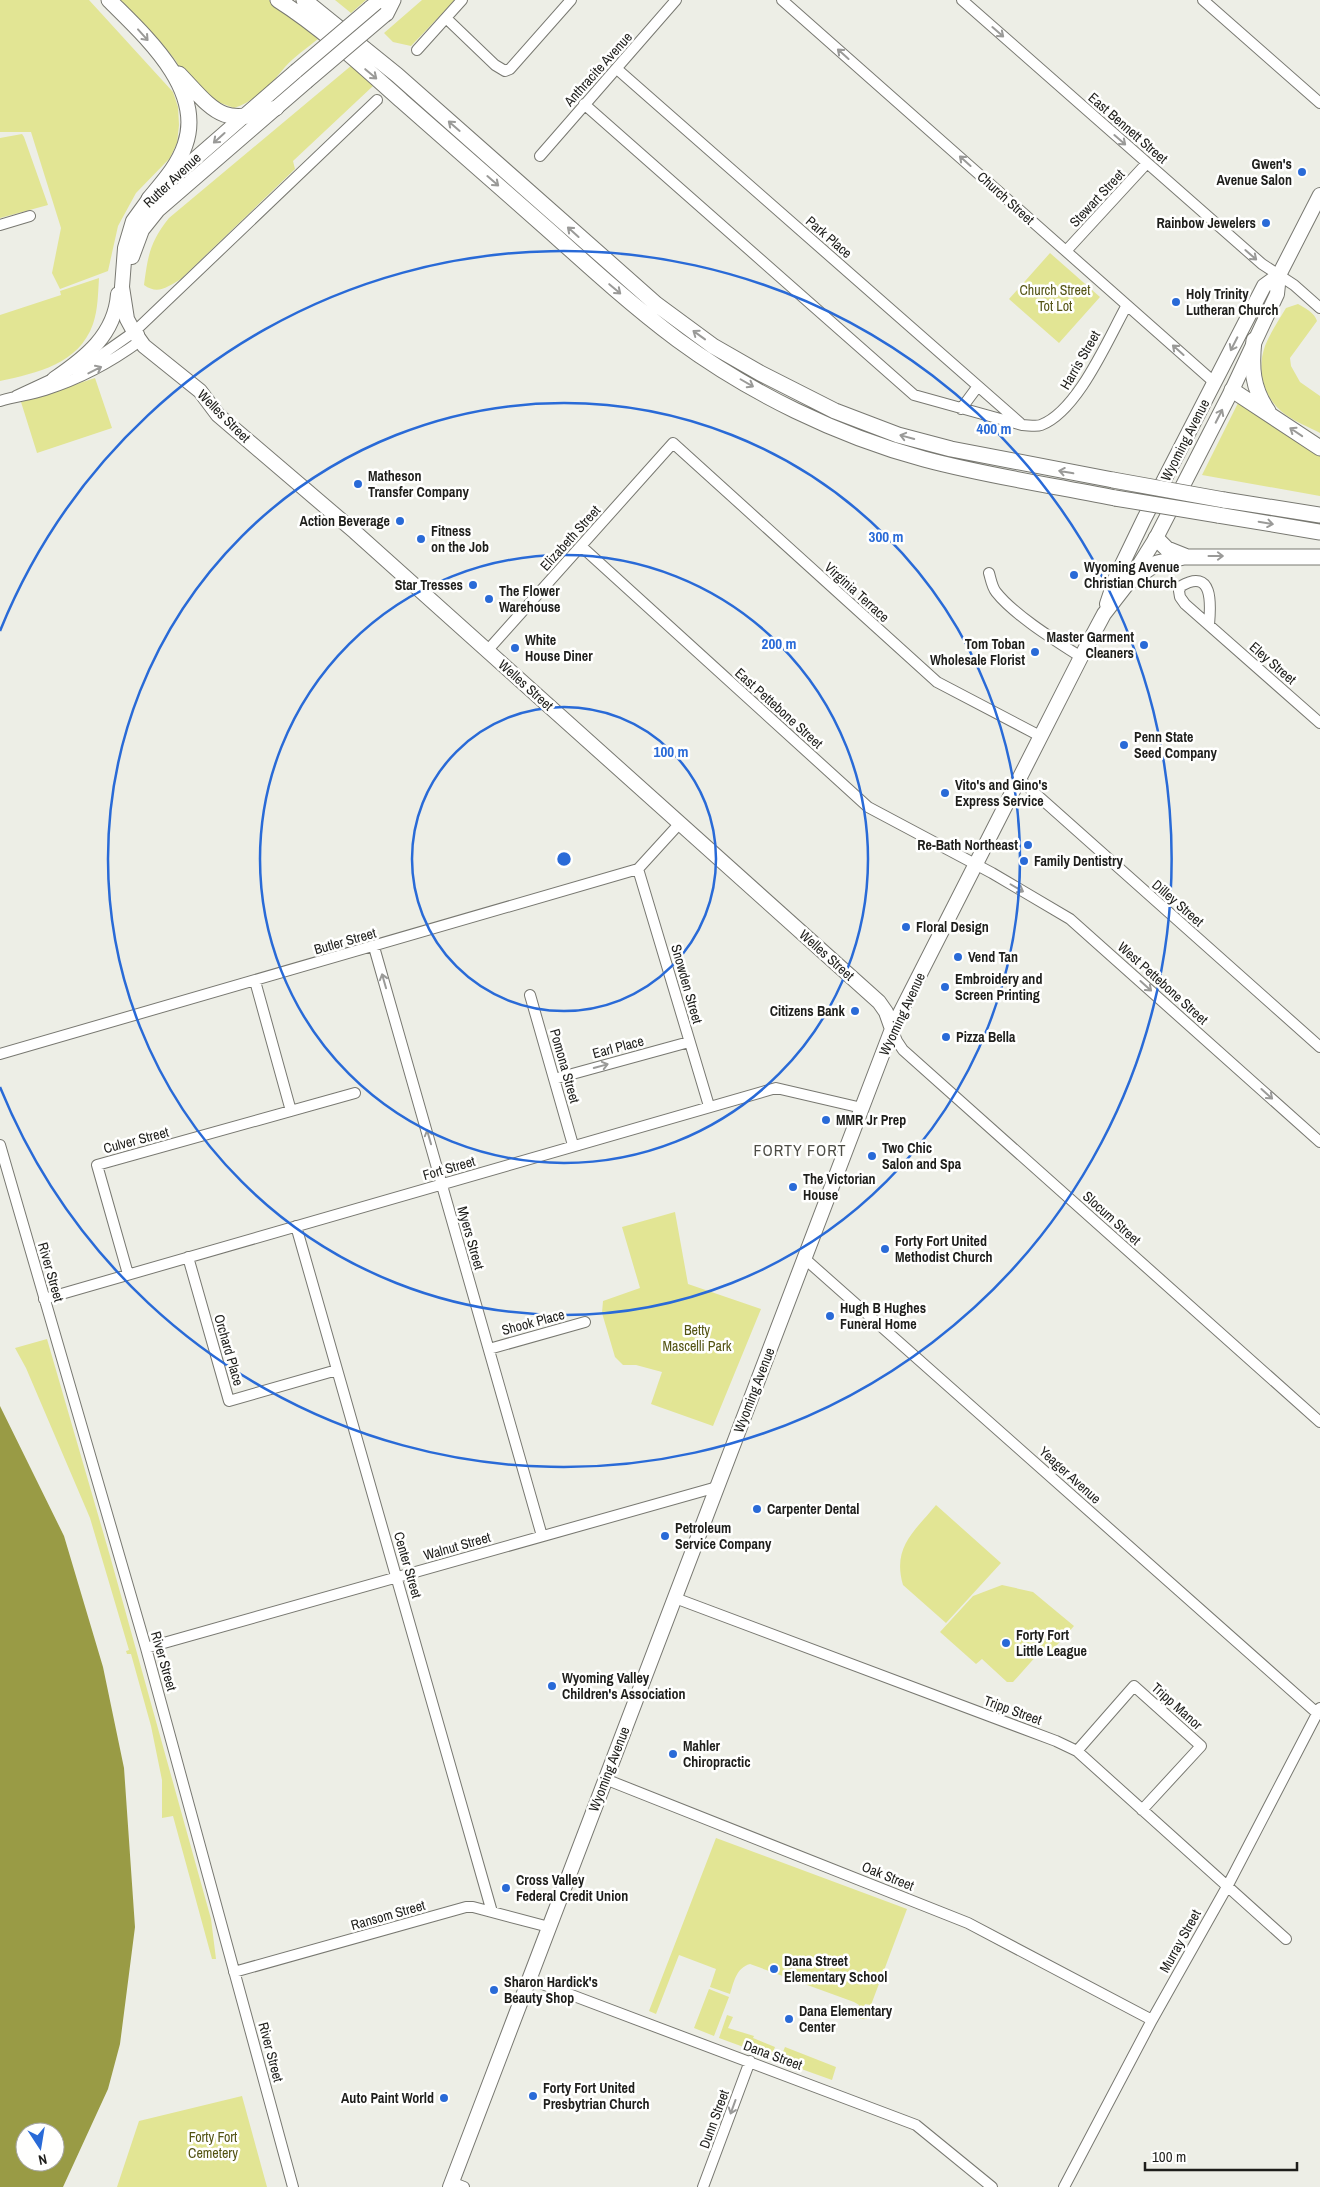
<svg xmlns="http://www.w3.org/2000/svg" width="1320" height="2187" font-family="'Archivo Narrow',sans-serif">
<rect width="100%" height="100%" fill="#edeee6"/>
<path fill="#e2e594" d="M0,0H89L173,92L178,107L179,125L177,143L170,158L136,193L118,226L108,271L60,289L52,273L61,228L31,132H0Z
M120,0H269L318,39C307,48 295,56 285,67C270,85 257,100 234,108L218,102L180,70L176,61L160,41Z
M335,0H366L351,13Z
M422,0H455L411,46L393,42L384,33Z
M352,65L373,86L293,161L295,169L181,279C167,287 158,295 144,285C148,255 150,242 169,218Z
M22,134L24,137L48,205L0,218V138Z
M1050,253L1100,297L1059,343L1009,299Z
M99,278C98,293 98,310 93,324C79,364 37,373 0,381V315L61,295L60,291Z
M1298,304C1305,308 1315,313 1317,321L1290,358L1291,366L1300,382L1320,396V433C1309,427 1296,422 1286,415C1264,400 1256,371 1265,346C1270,333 1279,320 1286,308Z
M95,378L112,428L37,453L21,402Z
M1239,401L1320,455V496L1202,475Z
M675,1212L688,1284L761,1309L713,1426L651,1404L662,1372L636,1365H623L615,1357L602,1313L603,1301L640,1288L622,1227Z
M47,1339L110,1556L211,1919L216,1959H212L173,1816L162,1818V1780L151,1726L131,1654H127L126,1651L129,1650L90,1518L26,1368L15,1348Z
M936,1505L1001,1563L946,1623L903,1585C892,1547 914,1532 936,1505Z
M1002,1585L1033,1592L1074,1626L1049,1654H1038L1013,1682H1007L982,1659L976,1664L940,1632L973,1596Z
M716,1838L907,1909L871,2005L865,2004L863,2010L869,2012L867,2019H860L859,2005L854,2002L750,1964C736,1968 734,1982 730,1994L710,1987L716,1969L679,1955L656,2014L649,2011Z
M709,1989L729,1997L714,2036L694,2028Z
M727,2015L733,2017L728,2028L754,2036L753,2038L775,2047L771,2057L719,2038Z
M785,2047L836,2067L832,2080L779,2061Z
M242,2096L267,2187H117L139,2121Z"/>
<path fill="#999b45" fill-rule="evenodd" d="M0,1406L64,1536L103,1667L124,1768L135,1927L120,2044L108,2089L63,2187H0ZM25,2132H55V2162H25Z"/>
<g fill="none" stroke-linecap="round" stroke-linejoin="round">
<g stroke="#787871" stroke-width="12">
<path id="minor" d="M782,0L1215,383
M962,0L1262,264L1294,285L1320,308
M1203,0L1320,103
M446,18L495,65L505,71L510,69L571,0
M417,50L462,0
M617,69L1020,423
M584,104L914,395L1022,425C1028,425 1036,427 1041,425C1078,411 1108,339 1127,305
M540,156L676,0
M0,225L30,216
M1066,251L1147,163
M74,370L97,358L134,332L377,100
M16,396L59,376
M0,401C15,396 30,395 45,390C80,379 110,363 140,341L139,334
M961,409L978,386
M582,547L868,807L992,873L1070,919L1320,1142
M989,573C991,580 992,587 996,592C1014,615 1056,641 1081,657
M1209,625C1211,603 1213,568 1181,586L1179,591L1180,597L1185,604L1320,723
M487,651L673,443L937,682L1040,736
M1018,778L1320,1047
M638,869L709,1106
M374,947L542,1536
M255,981L291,1111
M530,995L573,1145
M892,1029L897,1041L903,1050L1320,1422
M0,1054L638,869L680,823
M554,1079L689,1042
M0,1145L146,1648L293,2187
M296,1226L492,1912
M188,1257L229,1401L337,1370
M804,1258L1317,1713
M128,1274L97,1165L355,1093
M44,1299L776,1088L862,1108
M489,1349L585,1322
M675,1598L1056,1741L1077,1751L1286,1939
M146,1648L717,1487
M1077,1751L1134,1686L1201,1746L1142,1810
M605,1779L968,1923L1152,2020
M234,1972L466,1907H473L549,1927
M529,1979L916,2125L992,2187
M451,2182L464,2187
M703,2187L750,2061
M1064,2187L1152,2020L1228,1885L1320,1708"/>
</g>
<g stroke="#787871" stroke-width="16">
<path id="major" d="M370,8L380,0
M296,71L149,199L133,221L125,248L122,287L127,319L134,332L144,346L200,391L218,415L355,532L879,1002L886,1012L892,1029
M132,257L142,230L158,210L306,82
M54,379C85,358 115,335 118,294
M1107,604L1116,577L1144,519L1264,286L1279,275
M450,2187L892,1029L1081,657L1104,614L1128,583L1156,538L1232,390L1277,294L1279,275L1320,195"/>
</g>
<g stroke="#787871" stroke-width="17">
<path id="highway" d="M109,0C145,36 205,89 185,145C178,166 163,182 149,199
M278,0C322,28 363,66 402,101C452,145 502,189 552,233C593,270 634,307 678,340C750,393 838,436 924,459C987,476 1051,485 1115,498
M304,0L397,75L656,304L713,346L760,373L835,411L898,435L951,449L1113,480
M386,14L393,0
M179,74C215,112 222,128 276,108
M1254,340C1251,367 1252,388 1268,411
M1232,390L1320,448
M1224,500L1320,515
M1218,515L1320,532
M1156,538L1167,549L1187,557H1320
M1128,583L1157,563L1184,557"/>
</g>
<use href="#minor" stroke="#fff" stroke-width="10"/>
<use href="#major" stroke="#fff" stroke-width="14"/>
<use href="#highway" stroke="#fff" stroke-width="15"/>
<g stroke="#787871" stroke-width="16" stroke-linecap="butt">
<path id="major-bridge" d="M296,71L370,8
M306,82L386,14"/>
</g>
<g stroke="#787871" stroke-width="17" stroke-linecap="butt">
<path id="highway-bridge" d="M1113,480L1224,500
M1115,498L1218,515"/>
</g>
<use href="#major-bridge" stroke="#fff" stroke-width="14"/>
<use href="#highway-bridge" stroke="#fff" stroke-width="15"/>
</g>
<defs><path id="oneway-shaft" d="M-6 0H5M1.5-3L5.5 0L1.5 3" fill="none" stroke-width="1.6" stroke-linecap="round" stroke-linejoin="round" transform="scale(1.25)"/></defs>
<g stroke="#9a9a98">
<use href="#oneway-shaft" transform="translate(998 32) rotate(41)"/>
<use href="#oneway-shaft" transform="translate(143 35) rotate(48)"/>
<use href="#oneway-shaft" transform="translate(843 54) rotate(-138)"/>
<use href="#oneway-shaft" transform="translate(371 74) rotate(40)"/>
<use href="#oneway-shaft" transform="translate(454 126) rotate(-139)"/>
<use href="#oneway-shaft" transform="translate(219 138) rotate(138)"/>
<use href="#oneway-shaft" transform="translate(1120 140) rotate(41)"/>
<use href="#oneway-shaft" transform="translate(965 161) rotate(-138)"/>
<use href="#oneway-shaft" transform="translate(493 181) rotate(41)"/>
<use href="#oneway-shaft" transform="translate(573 232) rotate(-138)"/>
<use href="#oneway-shaft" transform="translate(1251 255) rotate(41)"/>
<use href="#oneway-shaft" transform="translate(615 289) rotate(40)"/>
<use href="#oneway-shaft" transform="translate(699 335) rotate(-144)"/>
<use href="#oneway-shaft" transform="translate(1234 344) rotate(117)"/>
<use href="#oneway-shaft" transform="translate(1178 350) rotate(-138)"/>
<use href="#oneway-shaft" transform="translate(95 370) rotate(-27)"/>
<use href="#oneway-shaft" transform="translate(747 383) rotate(30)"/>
<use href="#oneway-shaft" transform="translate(1219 416) rotate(-63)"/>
<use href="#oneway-shaft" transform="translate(1296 432) rotate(-146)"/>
<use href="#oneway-shaft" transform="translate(907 437) rotate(-165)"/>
<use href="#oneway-shaft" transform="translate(1066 472) rotate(-170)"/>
<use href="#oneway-shaft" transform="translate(1266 523) rotate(10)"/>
<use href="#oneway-shaft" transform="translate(1216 556)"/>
<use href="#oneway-shaft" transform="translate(1017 888) rotate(30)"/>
<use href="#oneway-shaft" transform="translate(384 981) rotate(-106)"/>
<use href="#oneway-shaft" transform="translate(1146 986) rotate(42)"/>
<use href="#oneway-shaft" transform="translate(601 1066) rotate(-15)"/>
<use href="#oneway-shaft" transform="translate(1267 1094) rotate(42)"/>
<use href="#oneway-shaft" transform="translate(429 1137) rotate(-106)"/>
<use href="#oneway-shaft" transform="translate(733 2107) rotate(110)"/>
</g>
<g fill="none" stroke="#296ad7" stroke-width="2.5">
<circle cx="564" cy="859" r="152"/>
<circle cx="564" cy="859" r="304"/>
<circle cx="564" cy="859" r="456"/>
<path d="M0 631A608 608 0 1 1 0 1087"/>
</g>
<g fill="#296ad7" stroke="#fffffe" stroke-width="2">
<circle cx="1302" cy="172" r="5"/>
<circle cx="1266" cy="223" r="5"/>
<circle cx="1176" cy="302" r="5"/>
<circle cx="358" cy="484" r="5"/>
<circle cx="400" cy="521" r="5"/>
<circle cx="421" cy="539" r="5"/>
<circle cx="1074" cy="575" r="5"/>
<circle cx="473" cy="585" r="5"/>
<circle cx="489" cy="599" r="5"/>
<circle cx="1144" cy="645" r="5"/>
<circle cx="515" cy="648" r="5"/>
<circle cx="1035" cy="652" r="5"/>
<circle cx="1124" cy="745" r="5"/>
<circle cx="945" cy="793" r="5"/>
<circle cx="1028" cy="845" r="5"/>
<circle cx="1024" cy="861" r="5"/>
<circle cx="906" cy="927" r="5"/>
<circle cx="958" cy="957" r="5"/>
<circle cx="945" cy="987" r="5"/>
<circle cx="855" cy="1011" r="5"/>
<circle cx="946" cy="1037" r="5"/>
<circle cx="826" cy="1120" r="5"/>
<circle cx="872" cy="1156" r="5"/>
<circle cx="793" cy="1187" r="5"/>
<circle cx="885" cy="1249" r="5"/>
<circle cx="830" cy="1316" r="5"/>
<circle cx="757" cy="1509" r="5"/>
<circle cx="665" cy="1536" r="5"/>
<circle cx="1006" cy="1643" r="5"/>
<circle cx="552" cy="1686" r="5"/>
<circle cx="673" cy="1754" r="5"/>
<circle cx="506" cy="1888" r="5"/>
<circle cx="774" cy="1969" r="5"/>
<circle cx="494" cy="1990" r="5"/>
<circle cx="789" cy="2019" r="5"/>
<circle cx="533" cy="2096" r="5"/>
<circle cx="444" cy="2098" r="5"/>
</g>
<g text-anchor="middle" stroke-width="5" stroke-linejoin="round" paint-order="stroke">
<g font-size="14" fill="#1e1e1b" stroke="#fffffe">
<text transform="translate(598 69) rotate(-48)" y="5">Anthracite Avenue</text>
<text transform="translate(1128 128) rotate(41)" y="5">East Bennett Street</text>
<text transform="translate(172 180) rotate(-43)" y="5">Rutter Avenue</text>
<text transform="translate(1006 198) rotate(42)" y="5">Church Street</text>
<text transform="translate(1097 198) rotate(-47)" y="5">Stewart Street</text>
<text transform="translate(829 237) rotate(41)" y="5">Park Place</text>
<text transform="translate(1080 360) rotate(-60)" y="5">Harris Street</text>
<text transform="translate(224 416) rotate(45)" y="5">Welles Street</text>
<text transform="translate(1185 440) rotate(-63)" y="5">Wyoming Avenue</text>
<text transform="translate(570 538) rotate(-48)" y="5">Elizabeth Street</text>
<text transform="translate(857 592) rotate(42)" y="5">Virginia Terrace</text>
<text transform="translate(1273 663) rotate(41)" y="5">Eley Street</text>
<text transform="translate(526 685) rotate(42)" y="5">Welles Street</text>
<text transform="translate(779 708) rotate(42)" y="5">East Pettebone Street</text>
<text transform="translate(1178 903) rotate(41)" y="5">Dilley Street</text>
<text transform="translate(345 941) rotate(-16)" y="5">Butler Street</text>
<text transform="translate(827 955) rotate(42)" y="5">Welles Street</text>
<text transform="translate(1163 983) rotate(42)" y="5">West Pettebone Street</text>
<text transform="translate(687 984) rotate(74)" y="5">Snowden Street</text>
<text transform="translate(902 1014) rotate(-65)" y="5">Wyoming Avenue</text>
<text transform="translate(618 1047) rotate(-15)" y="5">Earl Place</text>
<text transform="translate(565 1066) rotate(74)" y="5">Pomona Street</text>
<text transform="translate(136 1140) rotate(-15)" y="5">Culver Street</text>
<text transform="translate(449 1168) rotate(-16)" y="5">Fort Street</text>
<text transform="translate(1112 1218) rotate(42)" y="5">Slocum Street</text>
<text transform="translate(471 1238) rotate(74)" y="5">Myers Street</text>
<text transform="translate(51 1272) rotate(74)" y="5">River Street</text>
<text transform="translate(533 1322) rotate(-15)" y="5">Shook Place</text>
<text transform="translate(229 1350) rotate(74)" y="5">Orchard Place</text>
<text transform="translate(754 1390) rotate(-69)" y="5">Wyoming Avenue</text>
<text transform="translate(1070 1475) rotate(42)" y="5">Yeager Avenue</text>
<text transform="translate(457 1546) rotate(-16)" y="5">Walnut Street</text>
<text transform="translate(408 1565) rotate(74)" y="5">Center Street</text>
<text transform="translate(164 1661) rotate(74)" y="5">River Street</text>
<text transform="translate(1177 1706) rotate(42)" y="5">Tripp Manor</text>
<text transform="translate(1013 1710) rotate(20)" y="5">Tripp Street</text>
<text transform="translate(609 1769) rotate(-69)" y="5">Wyoming Avenue</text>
<text transform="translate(888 1876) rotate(22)" y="5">Oak Street</text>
<text transform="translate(388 1915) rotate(-16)" y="5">Ransom Street</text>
<text transform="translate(1180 1941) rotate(-61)" y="5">Murray Street</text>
<text transform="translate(271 2052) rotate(75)" y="5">River Street</text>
<text transform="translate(773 2055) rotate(20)" y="5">Dana Street</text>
<text transform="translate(714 2119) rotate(-70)" y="5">Dunn Street</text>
</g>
<g font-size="14" font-weight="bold" fill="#1e1e1b" stroke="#fffffe" text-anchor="start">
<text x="1292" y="169" text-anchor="end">Gwen's<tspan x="1292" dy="16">Avenue Salon</tspan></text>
<text x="1256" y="228" text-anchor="end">Rainbow Jewelers</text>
<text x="1186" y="299">Holy Trinity<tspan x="1186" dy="16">Lutheran Church</tspan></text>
<text x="368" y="481">Matheson<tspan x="368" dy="16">Transfer Company</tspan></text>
<text x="390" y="526" text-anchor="end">Action Beverage</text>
<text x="431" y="536">Fitness<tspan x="431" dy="16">on the Job</tspan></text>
<text x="1084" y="572">Wyoming Avenue<tspan x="1084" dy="16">Christian Church</tspan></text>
<text x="463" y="590" text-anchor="end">Star Tresses</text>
<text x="499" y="596">The Flower<tspan x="499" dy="16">Warehouse</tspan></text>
<text x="1134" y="642" text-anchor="end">Master Garment<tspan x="1134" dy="16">Cleaners</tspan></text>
<text x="525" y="645">White<tspan x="525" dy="16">House Diner</tspan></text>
<text x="1025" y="649" text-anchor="end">Tom Toban<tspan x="1025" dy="16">Wholesale Florist</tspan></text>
<text x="1134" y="742">Penn State<tspan x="1134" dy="16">Seed Company</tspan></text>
<text x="955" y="790">Vito's and Gino's<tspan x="955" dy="16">Express Service</tspan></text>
<text x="1018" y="850" text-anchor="end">Re-Bath Northeast</text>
<text x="1034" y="866">Family Dentistry</text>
<text x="916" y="932">Floral Design</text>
<text x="968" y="962">Vend Tan</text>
<text x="955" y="984">Embroidery and<tspan x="955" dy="16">Screen Printing</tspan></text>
<text x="845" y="1016" text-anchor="end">Citizens Bank</text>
<text x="956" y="1042">Pizza Bella</text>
<text x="836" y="1125">MMR Jr Prep</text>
<text x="882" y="1153">Two Chic<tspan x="882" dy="16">Salon and Spa</tspan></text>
<text x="803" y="1184">The Victorian<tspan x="803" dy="16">House</tspan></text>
<text x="895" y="1246">Forty Fort United<tspan x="895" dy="16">Methodist Church</tspan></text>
<text x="840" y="1313">Hugh B Hughes<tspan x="840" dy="16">Funeral Home</tspan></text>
<text x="767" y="1514">Carpenter Dental</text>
<text x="675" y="1533">Petroleum<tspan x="675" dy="16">Service Company</tspan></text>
<text x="1016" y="1640">Forty Fort<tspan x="1016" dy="16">Little League</tspan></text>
<text x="562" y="1683">Wyoming Valley<tspan x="562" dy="16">Children's Association</tspan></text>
<text x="683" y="1751">Mahler<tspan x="683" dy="16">Chiropractic</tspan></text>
<text x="516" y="1885">Cross Valley<tspan x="516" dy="16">Federal Credit Union</tspan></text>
<text x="784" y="1966">Dana Street<tspan x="784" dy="16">Elementary School</tspan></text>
<text x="504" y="1987">Sharon Hardick's<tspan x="504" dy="16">Beauty Shop</tspan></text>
<text x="799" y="2016">Dana Elementary<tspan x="799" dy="16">Center</tspan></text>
<text x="543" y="2093">Forty Fort United<tspan x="543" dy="16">Presbytrian Church</tspan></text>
<text x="434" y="2103" text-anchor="end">Auto Paint World</text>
</g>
<g font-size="14" fill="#535313" stroke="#fffffe">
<text x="1055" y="295">Church Street<tspan x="1055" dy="16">Tot Lot</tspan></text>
<text x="697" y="1335">Betty<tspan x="697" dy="16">Mascelli Park</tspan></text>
<text x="213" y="2142">Forty Fort<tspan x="213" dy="16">Cemetery</tspan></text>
</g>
<g font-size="16" letter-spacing="1" fill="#4d4d46" stroke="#fffffe">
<text x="800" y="1156">FORTY FORT</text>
</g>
</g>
<circle cx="564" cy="859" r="8" fill="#296ad7" stroke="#fffffe" stroke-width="2.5"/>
<g font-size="15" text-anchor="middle" font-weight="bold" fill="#296ad7" stroke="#fffffe" stroke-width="5" stroke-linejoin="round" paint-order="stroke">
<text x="994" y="434">400 m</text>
<text x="886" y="542">300 m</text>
<text x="779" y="649">200 m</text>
<text x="671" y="757">100 m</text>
</g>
<g transform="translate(40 2147) rotate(168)"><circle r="24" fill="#fffffe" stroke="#a5a5a3"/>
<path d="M0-4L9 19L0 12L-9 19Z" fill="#296ad7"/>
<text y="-8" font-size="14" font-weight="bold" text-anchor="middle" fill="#1e1e1b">N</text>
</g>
<path d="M1145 2162v8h152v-8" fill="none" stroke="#1e1e1b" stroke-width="2.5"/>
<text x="1152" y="2162" font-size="15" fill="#1e1e1b" stroke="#fffffe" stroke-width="4" paint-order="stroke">100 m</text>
</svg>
